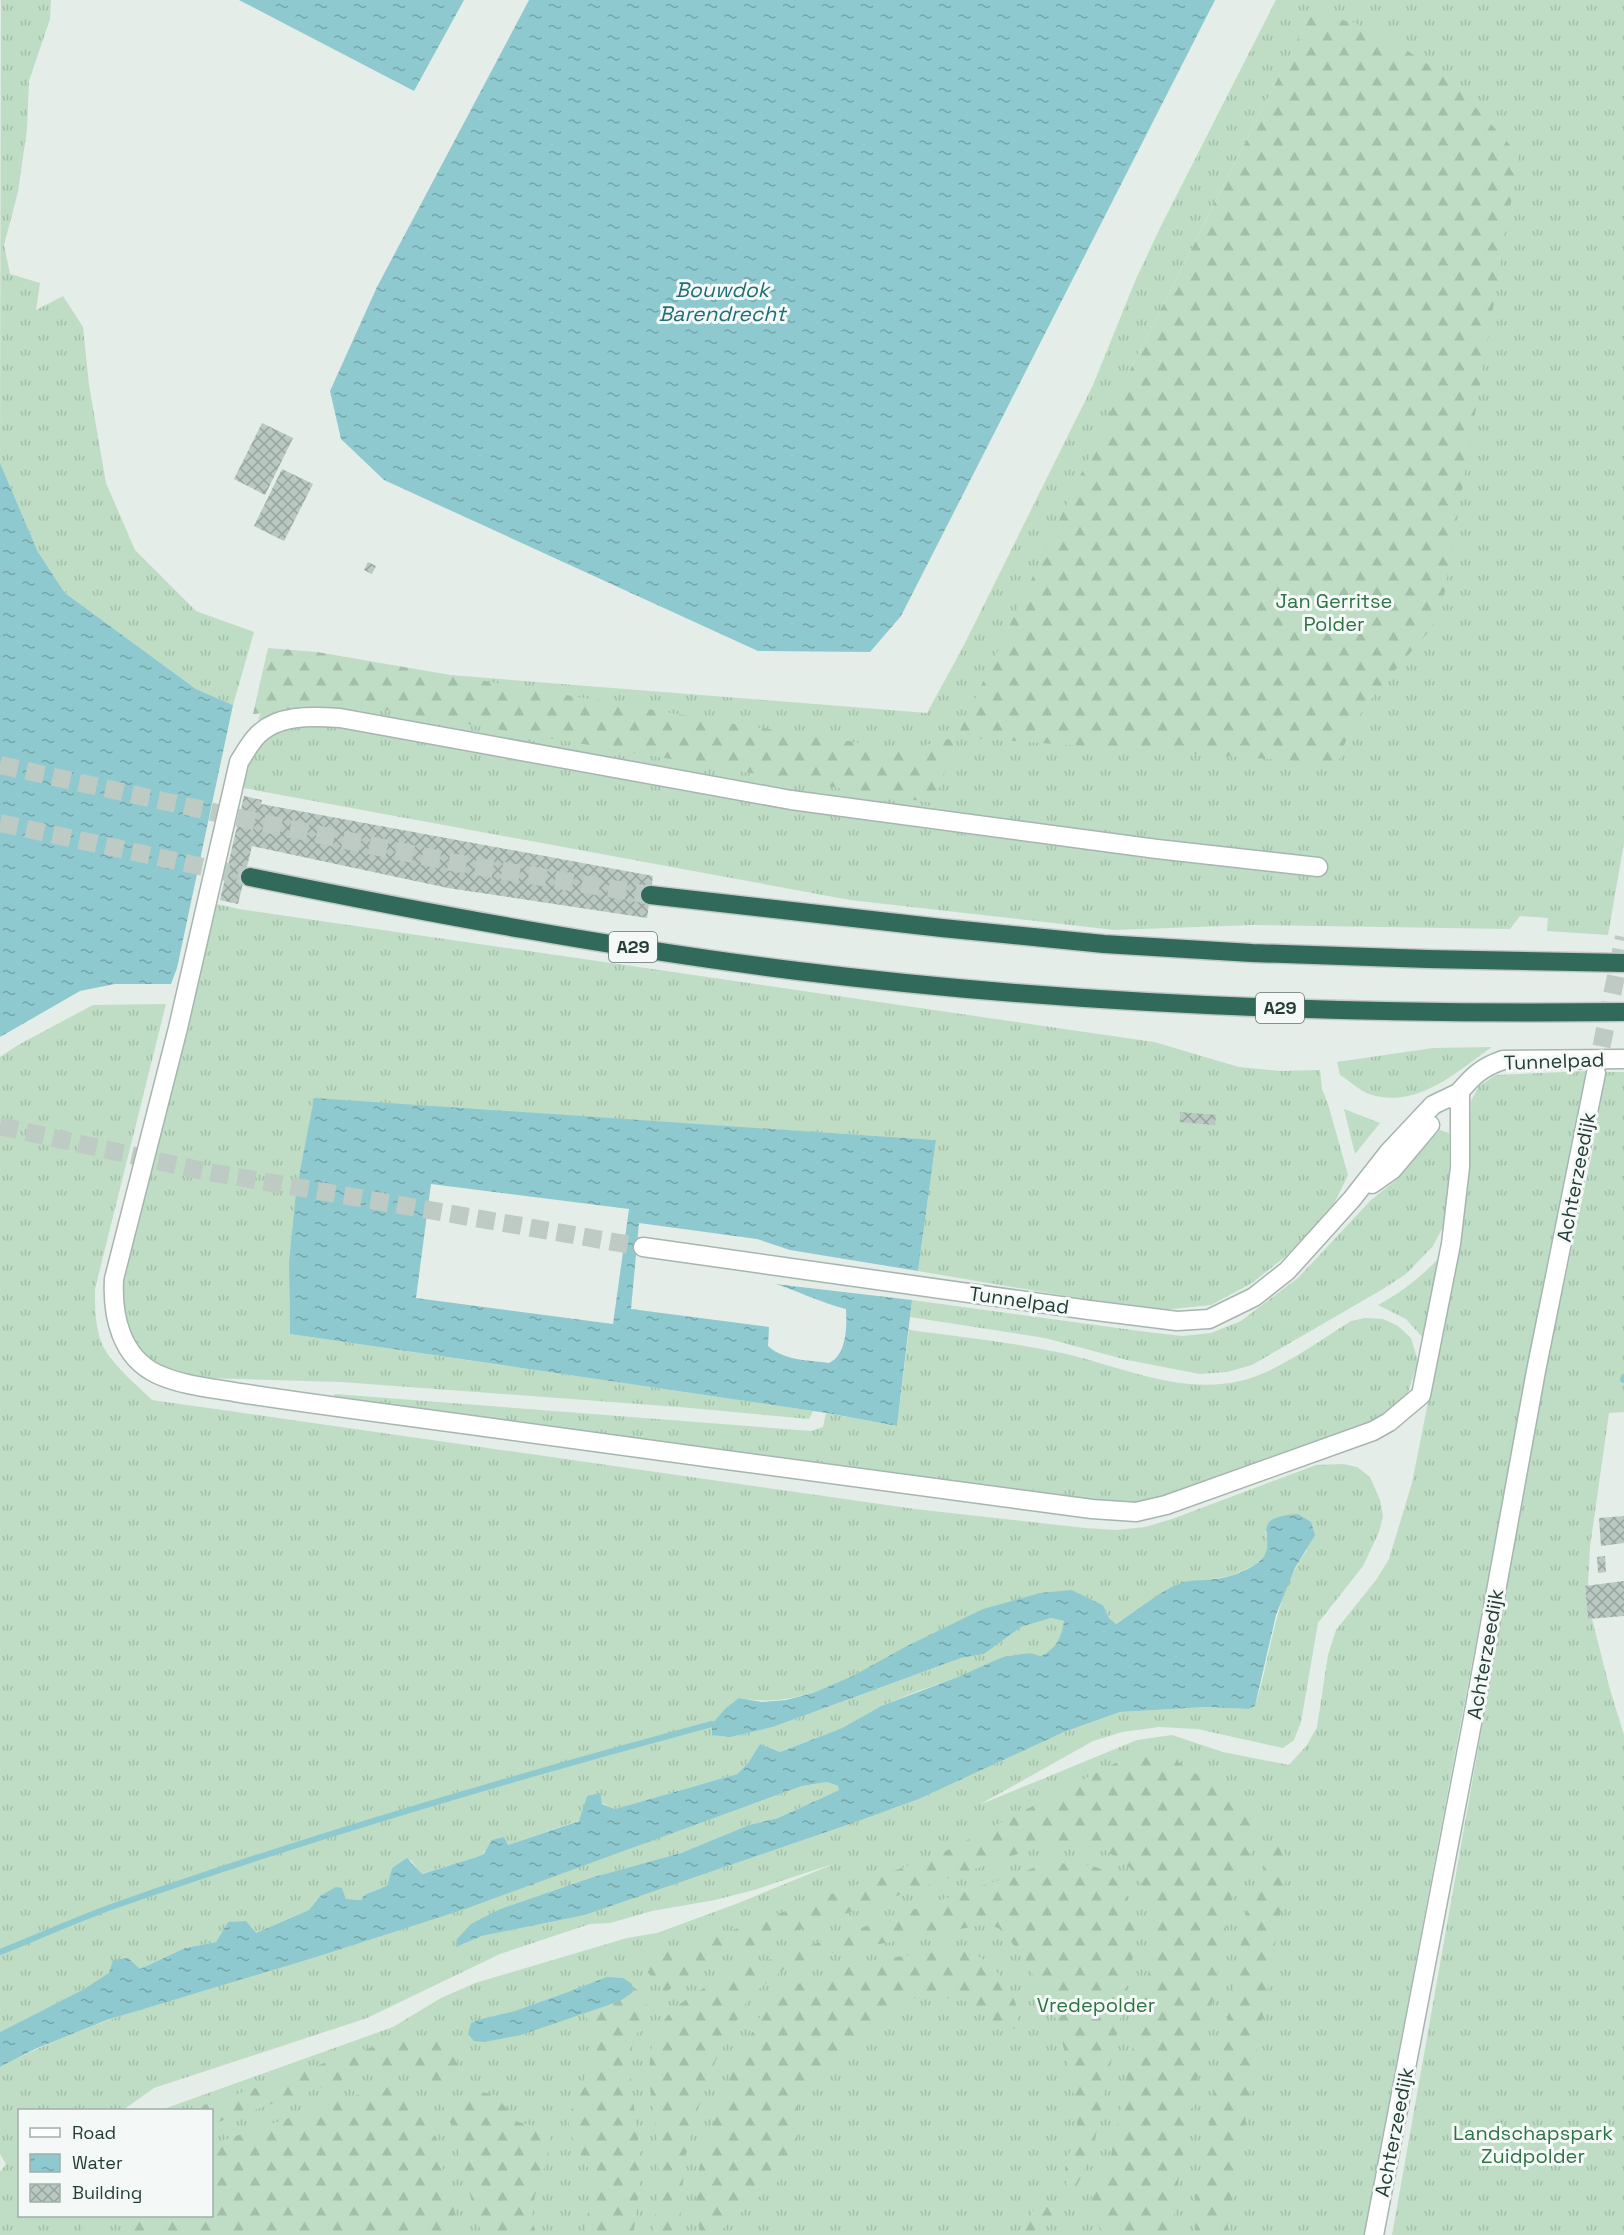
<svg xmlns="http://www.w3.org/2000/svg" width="1624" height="2235" font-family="'Space Grotesk',sans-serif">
<defs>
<pattern id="grass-tufts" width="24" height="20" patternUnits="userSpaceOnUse" patternTransform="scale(1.5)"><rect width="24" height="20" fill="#beddc4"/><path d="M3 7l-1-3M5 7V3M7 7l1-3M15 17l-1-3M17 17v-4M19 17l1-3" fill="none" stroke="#a3bfa9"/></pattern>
<pattern id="forest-firs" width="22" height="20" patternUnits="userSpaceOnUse" patternTransform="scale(1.5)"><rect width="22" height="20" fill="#beddc4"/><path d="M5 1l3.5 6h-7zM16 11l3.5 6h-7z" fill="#a3bfa9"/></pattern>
<pattern id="water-ripples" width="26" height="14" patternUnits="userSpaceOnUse" patternTransform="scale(1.5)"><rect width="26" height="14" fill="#8ec9cf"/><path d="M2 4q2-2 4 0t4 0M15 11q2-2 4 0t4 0" fill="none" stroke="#74a5a9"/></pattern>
<pattern id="building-cross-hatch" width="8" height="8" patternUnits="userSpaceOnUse" patternTransform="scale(1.5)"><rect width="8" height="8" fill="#b9c8c1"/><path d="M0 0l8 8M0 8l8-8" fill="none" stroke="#96a49e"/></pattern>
</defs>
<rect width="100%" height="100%" fill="#e4ede8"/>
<path fill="url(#grass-tufts)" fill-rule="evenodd" d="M1,0H51L50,19L29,81L27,129L18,192L4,245L10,274L40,283L36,310L63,296L83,327L89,385L106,483L135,550L196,611L254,632L233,705L196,689L65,593L38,552L0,463Z
M1276,0H1624V843L1608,935L1547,931L1548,918L1520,916L1510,929L1253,925L1114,930L850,900L238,787L251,749L274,661L927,713L963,647L1093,385L1136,279L1161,226ZM1310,15L1105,424L1131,368Z
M212,903L239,909L1154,1042L1239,1067L1279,1071L1320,1070L1322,1089L1328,1104L1348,1175L1333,1206L1285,1257L1252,1283L1211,1305L1154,1311L918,1271L936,1140L314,1099L296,1191L289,1261L290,1334L813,1411L809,1419L679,1407L341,1382L207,1378L164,1374L142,1364L115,1304Z
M166,1004L95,1289C95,1307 95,1327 102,1344C110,1363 137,1385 152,1400L915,1509L1085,1528L1116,1530L1145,1527L1172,1519L1316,1465L1343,1464L1357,1467L1370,1477L1380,1500L1383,1516L1379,1532L1363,1566L1318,1623L1301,1722L1294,1740L1283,1748L1197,1729L1159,1727L1122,1732L1093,1741L979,1805L1137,1740L1172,1735L1223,1752L1289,1765L1307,1745L1317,1727L1328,1655L1336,1630L1376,1580L1389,1559L1412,1483L1460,1241L1467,1183L1471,1101L1479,1086L1496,1075L1587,1071L1527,1372L1364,2235H0V2172L6,2164L0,2154V2067C111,2009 236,1983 354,1944C505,1896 653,1839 802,1786L827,1782L838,1786L839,1790L778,1818L749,1825L681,1853L590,1878L500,1909L456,1947L482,1936L585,1915L853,1823L919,1799L1064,1732L1120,1712L1207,1707L1249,1709L1255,1706C1272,1653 1274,1596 1307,1550L1265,1531L1269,1547L1267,1553L1255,1565L1231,1576L1178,1584L1115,1624L1109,1618L1103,1605L1072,1590L813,1693C784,1700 769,1703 739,1698L731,1737L773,1727L961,1658L984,1654L1021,1627L1051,1618L1065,1621C1060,1640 1058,1648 1041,1656L1030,1653L918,1691L881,1706L842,1728L780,1752L760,1744L748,1763L737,1774L615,1809L587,1796L580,1820L508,1845L484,1851L483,1855L421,1874L411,1860L392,1868L387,1886L366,1894L361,1900L346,1899L342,1888L320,1896L309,1910L256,1933L228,1922L216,1942L185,1948L140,1969L114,1960L110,1973L84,1989L0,2032V1057L18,1045L93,1005ZM836,1863L736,1904L657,1933L627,1938L475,1983L441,1998L393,2027L161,2110H212V2216H20V2110H123L154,2088L367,2018L500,1954L590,1924L610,1923L652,1911L715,1900L754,1890Z
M1492,1047C1456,1072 1419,1108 1372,1095C1361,1092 1350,1081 1340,1075L1337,1062L1433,1048Z
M1606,1072H1624V1412L1609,1413L1590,1547L1588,1586H1585L1588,1619H1592L1609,1686L1624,1735V2235H1392L1544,1377L1591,1158Z
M1344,1109L1380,1123L1355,1154Z
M1440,1130L1449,1133V1200L1445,1223L1433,1246L1406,1274L1383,1289L1252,1365L1227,1372L1200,1374L1127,1360L1045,1338L910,1317L912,1300L1147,1332L1182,1336L1211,1333L1241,1321L1298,1278L1371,1200L1395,1181Z
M1440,1257L1424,1339L1406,1319L1378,1305C1402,1292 1421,1277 1440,1257Z
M1365,1318L1383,1319L1398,1326L1411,1338L1418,1361L1408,1393L1383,1417L1224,1478L1139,1505H1114L333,1397L335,1394L811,1431L823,1427L826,1413L897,1426L909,1330C960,1337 1012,1342 1062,1353C1120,1366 1179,1395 1240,1381C1276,1373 1319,1341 1351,1321Z"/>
<path fill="url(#forest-firs)" d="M1310,15L1353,22L1403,48L1449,78L1519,155L1442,608C1434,627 1424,637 1410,653C1380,688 1350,718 1338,764L957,737L934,803L862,792L345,703L253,714L268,648L317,652L735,724L906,750L957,737L1131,368Z
M1146,1753L1175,1760L1198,1775L1262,1824L1232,1897L1174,2203L1176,2235H1102L1090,2201L1110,2160L1151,1959C1155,1919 1153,1879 1114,1856C1109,1853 1103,1848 1097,1847C1079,1843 1060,1845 1041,1846L720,1957L684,1978L665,1993L645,1969L644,1962L650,1956L693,1944L792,1909L944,1852L1129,1756Z
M1276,1839C1286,1850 1287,1858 1287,1873L1226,2235H1196V2196L1247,1910Z
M1068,1863C1076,1864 1085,1864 1092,1866C1118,1872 1133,1903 1135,1928C1136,1937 1134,1947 1133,1956L1092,2154L1072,2196L1066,2184L1065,2168L1077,2128L1076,2103L1058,2023L1036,1979L1006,1934L998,1928L987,1924L815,1956L788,1966L750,1996L715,2062L698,2109L686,2155L680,2207L683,2235H652C657,2207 660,2177 658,2148C654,2102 634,2046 674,2009C690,1995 709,1985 728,1974L1045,1864Z
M938,1952C948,1953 961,1950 971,1953C994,1960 1027,2005 1016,2028C993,2033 992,2017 977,2006C967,1999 933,1996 920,1997C915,1997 911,2000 906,2002L806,2079L798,2096V2135L792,2159L784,2176L746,2208L716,2235H700L696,2207L697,2175L712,2127L734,2068L761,2015L772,2000L790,1987L837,1969L880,1959Z
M632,1986C659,2005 643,2017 634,2041C631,2047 632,2053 631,2059C629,2091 638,2121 639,2152C640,2180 638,2207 633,2235H586C586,2229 585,2222 587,2217C591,2200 598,2201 594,2182C589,2160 568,2146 569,2123C571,2099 588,2081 591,2058C593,2044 588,2026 586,2012L628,1997L633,1992Z
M431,2034L445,2035C459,2050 460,2063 453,2082L428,2087C415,2072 398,2069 379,2068L212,2124V2110H189L297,2074L349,2053Z
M381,2087C429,2088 434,2135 444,2172C449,2193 455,2214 462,2235H118L126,2216H212V2144Z
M477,2091L495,2095L518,2122L547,2129C563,2151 519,2197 537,2235H482L461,2164L453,2129L441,2101Z
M1045,2199L1061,2209L1044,2222L1035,2235H1020L1034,2209Z
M85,2216H105L99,2235H81Z"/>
<path fill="url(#water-ripples)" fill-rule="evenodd" d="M239,0H464L414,91Z
M529,0H1215L901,616L870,652L758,651L384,480L341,439L330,391L377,287Z
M0,463L38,552L65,593L196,689L233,705L177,968L171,984H115L80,991L0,1037Z
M314,1098L936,1140L918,1271L790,1250L757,1239L639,1223L631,1309L769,1327L768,1346C785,1361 808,1360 829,1363C847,1355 847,1326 846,1309C821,1303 799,1291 775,1284L912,1300L897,1426L827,1413L290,1334L289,1261L296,1191ZM431,1184L629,1209L613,1324L416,1298Z
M1298,1514L1311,1522L1315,1535L1295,1568L1276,1615L1255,1706L1249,1709L1207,1707L1120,1712L1064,1732L919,1799L853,1823L585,1915L482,1936L456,1947L457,1939L471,1924L500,1909L590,1878L681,1853L749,1825L778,1818L839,1790L838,1786L827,1782L802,1786L465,1909L316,1957L107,2020L35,2049L0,2067V2032L84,1989L109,1973L113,1960L128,1958L140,1969L185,1948L216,1942L228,1922L246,1921L256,1933L309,1910L320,1896L336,1887L342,1888L346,1899L361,1900L366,1894L387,1886L392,1868L407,1858L422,1874L483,1855L492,1840L504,1837L508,1845L579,1821L587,1796L600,1793L602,1804L615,1809L737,1774L748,1763L760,1744L780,1752L842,1728L881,1706L958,1677L1003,1657L1030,1653L1041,1656C1057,1648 1061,1638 1064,1621L1051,1618L1021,1627L984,1654L961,1658L773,1727L731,1737L712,1735V1724L726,1708L739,1698L762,1702L786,1700L813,1693L853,1676L905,1647L983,1609L1040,1593L1072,1590L1103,1605L1109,1618L1116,1624C1133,1613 1160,1592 1178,1584C1189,1579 1202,1581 1214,1579C1228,1578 1241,1573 1253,1566C1289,1544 1238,1518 1298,1514Z
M607,1977L623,1978L632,1984L633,1992L620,2001L521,2035L484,2042L474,2041L468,2034L471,2023C485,2017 501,2015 515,2011C546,2000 577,1989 607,1977Z"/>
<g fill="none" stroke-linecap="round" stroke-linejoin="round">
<path stroke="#8ec9cf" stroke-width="6" d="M1623,1380L1624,1377
M0,1952C38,1937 75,1920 114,1906C310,1837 511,1778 712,1724"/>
</g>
<path fill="url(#building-cross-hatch)" d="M262,423L293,438L265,495L234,479Z
M282,469L313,484L284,541L254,526Z
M368,562L376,566L372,574L364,570Z
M244,796L262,800L261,804L653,876L647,918L448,888L252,846L238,904L220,900Z
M1180,1112L1216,1115L1215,1125L1180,1122Z
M1624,1516V1543L1601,1546L1599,1518Z
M1605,1556L1606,1572L1598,1573L1597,1557Z
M1624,1581V1616L1588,1619L1585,1586Z"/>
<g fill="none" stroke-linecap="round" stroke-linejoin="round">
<path stroke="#becac4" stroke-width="18" stroke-dasharray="18 9" stroke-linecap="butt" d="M1596,1073L1624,937
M0,1126L203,1171L643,1247"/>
<path stroke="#becac4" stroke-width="18" stroke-dasharray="18 9" stroke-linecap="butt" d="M0,765L258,822L456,863L650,895
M0,823L250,877"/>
<g stroke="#a7b5af" stroke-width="21">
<path id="street" d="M1318,867L1157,849L791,800L340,718C312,716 275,714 255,738C249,745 244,754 239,762L178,1028L114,1279C112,1316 121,1357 157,1374C183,1386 213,1388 240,1393C299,1402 359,1410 419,1418C643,1449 868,1479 1092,1509L1136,1512L1166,1505L1373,1431L1389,1422L1421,1395L1451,1244L1460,1167V1092
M1453,1099C1471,1079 1477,1069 1503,1060L1624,1059
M1372,1184L1392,1170L1430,1125
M643,1247L1089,1310L1177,1321L1209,1319L1254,1297L1287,1271L1352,1199L1388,1153L1433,1105L1460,1092
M1374,2235L1473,1718L1536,1371L1596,1073"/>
</g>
<g stroke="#c2c9c6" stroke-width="21">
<path id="highway" d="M250,877C432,914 614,948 798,971C1072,1005 1349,1015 1624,1012
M650,895L942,928L1104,944L1252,953L1428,959L1624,963"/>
</g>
<use href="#street" stroke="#fff" stroke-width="18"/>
<use href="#highway" stroke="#31695a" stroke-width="18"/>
</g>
<g text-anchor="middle" stroke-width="6" stroke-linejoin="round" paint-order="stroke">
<g fill="#f4f9f7" stroke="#62766f" stroke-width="1.5">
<rect x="609" y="932" width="48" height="30" rx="4.5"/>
<rect x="1256" y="993" width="48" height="30" rx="4.5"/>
</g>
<g font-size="18" font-weight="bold" fill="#243e35">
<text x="633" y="953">A29</text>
<text x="1280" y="1014">A29</text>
</g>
<g font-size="20" fill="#2f7345" stroke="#f4f9f7">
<text x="1334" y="608">Jan Gerritse<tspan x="1334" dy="23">Polder</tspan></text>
<text x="1096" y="2012">Vredepolder</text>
<text x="1533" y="2140">Landschapspark<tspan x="1533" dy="23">Zuidpolder</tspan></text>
</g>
<g font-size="20" fill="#243e35" stroke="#f4f9f7">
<text transform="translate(1554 1061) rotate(-2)" y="7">Tunnelpad</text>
<text transform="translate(1576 1177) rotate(-79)" y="7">Achterzeedijk</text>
<text transform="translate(1019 1300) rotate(8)" y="7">Tunnelpad</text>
<text transform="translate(1485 1654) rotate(-80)" y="7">Achterzeedijk</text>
<text transform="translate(1394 2132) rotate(-79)" y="7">Achterzeedijk</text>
</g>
<g font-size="21" font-style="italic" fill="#206f78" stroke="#f4f9f7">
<text x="722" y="297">Bouwdok<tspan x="722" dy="24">Barendrecht</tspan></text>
</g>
</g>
<rect x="18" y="2109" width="195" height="108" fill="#f4f9f7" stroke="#a1aea9" stroke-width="1.5"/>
<rect x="30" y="2128" width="30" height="9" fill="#ffffff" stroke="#a1aea9" stroke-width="1.5"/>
<text x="72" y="2139" font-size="18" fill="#243e35">Road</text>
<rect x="30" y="2154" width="30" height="18" fill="url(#water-ripples)" stroke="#a1aea9" stroke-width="1.5"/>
<text x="72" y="2169" font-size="18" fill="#243e35">Water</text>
<rect x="30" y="2184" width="30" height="18" fill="url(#building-cross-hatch)" stroke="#a1aea9" stroke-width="1.5"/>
<text x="72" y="2199" font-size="18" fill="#243e35">Building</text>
</svg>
